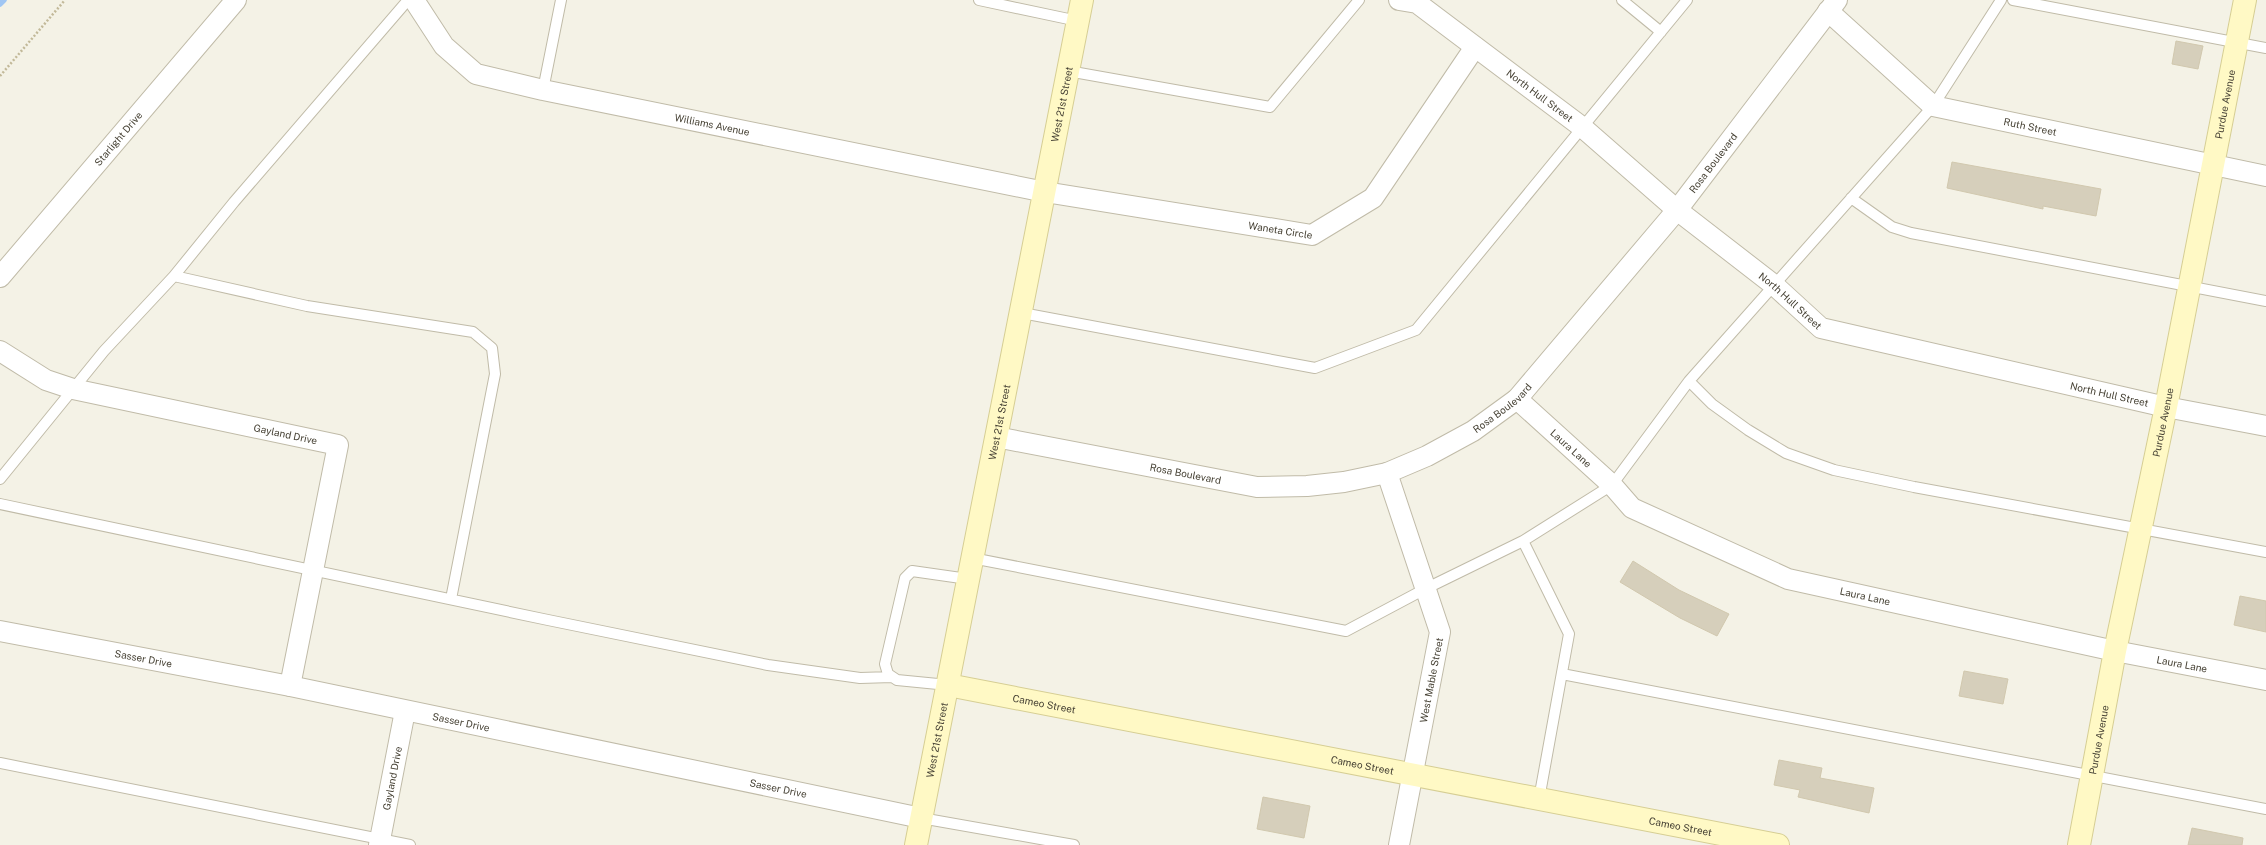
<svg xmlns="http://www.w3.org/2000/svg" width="2266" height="845" font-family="'Public Sans',sans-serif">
<rect width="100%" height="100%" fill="#f4f2e6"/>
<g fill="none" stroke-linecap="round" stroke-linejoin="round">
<path stroke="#a0c6f3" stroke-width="5.5" d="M0,4L4,0"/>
</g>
<path fill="#d6cfbb" stroke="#d1c8ae" d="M2176,41L2203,46L2198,69L2172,64Z
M1952,162L2101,189L2096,216L2043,206V209L1947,188Z
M1633,561L1679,590L1729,614L1717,636L1680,618L1620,582Z
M2240,596L2266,601V632L2234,625Z
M1964,671L2008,679L2003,704L1959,696Z
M1779,760L1822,768L1820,778L1874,788L1869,813L1798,797L1800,790L1774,785Z
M1263,797L1310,806L1304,838L1257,829Z
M2192,828L2243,838L2242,845H2188Z"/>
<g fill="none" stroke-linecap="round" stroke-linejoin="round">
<g stroke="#c0bba8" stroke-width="12">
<path id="lane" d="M979,0L1078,21
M1622,0L1661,32
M2013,0L2266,48
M1068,71L1270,107L1359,0
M543,90L561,0
M1851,198L1892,227L1911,233L2266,301
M174,276L234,202L408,0
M1022,313L1315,368L1416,330L1687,0
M1689,381L1712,404L1748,430L1786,453L1834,470L1914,487L2266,552
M0,479L104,351L174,276L307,306L473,332L492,348L495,374L451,599
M0,504L548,620L768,665L860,678L892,677
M1523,541L1569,634L1539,799
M972,558L1346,631L1425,589L1523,541L1612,485L1689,381L1933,106L2001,0
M1562,674L2266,809
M948,685L897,680L888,674L885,664L905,578L912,571L968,579
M0,763L410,845
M921,818L1074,845"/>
</g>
<g stroke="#c0bba8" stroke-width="22">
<g id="street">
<path id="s1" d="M414,0L444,46L476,74L543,90L1045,192L1312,235L1373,198L1475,47"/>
<path id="s2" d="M1399,0L1417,3L1582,127L1677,210L1774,285L1821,328L2166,407L2266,426"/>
<path id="s3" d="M1828,11L1933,106L2266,176"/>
<path id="s4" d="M0,277L236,0"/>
<path id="s5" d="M0,351L46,380L73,389L338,445L290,686"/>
<path id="s6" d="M1517,399L1612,485L1632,508L1788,579L2115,651L2266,680"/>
<path id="s7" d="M996,437L1257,487L1307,486L1344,482L1387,473L1427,456L1473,431L1517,399L1677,210L1837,0"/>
<path d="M1387,473L1440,632L1399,845"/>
<path id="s8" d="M0,631L290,686L921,818"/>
<path id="s9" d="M379,845L405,711"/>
</g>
</g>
<g stroke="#d6ce94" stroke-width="24">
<g id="secondary">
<path id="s10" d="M948,685L1778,845"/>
<path id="s11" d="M916,845L1082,0"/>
<path id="s12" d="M2079,845L2115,651L2166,407L2245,0"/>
</g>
</g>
<path stroke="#c2b999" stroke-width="2.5" stroke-dasharray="2 2" stroke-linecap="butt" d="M0,76L65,0"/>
<use href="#lane" stroke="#fff" stroke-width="10"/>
<use href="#street" stroke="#fff" stroke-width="20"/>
<use href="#secondary" stroke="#fff9c5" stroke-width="22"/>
</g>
<g text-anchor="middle" stroke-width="3" stroke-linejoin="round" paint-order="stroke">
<g font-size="10" fill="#474235" stroke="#fff">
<text dy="4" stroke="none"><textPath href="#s2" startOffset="172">North Hull Street</textPath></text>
<text dy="4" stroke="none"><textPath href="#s11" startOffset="755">West 21st Street</textPath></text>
<text dy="4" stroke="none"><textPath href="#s12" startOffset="755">Purdue Avenue</textPath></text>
<text dy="4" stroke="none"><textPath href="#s1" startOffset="339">Williams Avenue</textPath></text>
<text dy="4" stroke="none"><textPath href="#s3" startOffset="241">Ruth Street</textPath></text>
<text dy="4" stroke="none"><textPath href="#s4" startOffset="182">Starlight Drive</textPath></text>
<text dy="4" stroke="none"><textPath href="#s7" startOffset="854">Rosa Boulevard</textPath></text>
<text dy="4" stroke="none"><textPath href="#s1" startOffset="917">Waneta Circle</textPath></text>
<text dy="4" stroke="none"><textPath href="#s2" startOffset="496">North Hull Street</textPath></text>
<text dy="4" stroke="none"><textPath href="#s2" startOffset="833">North Hull Street</textPath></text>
<text dy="4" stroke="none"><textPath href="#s7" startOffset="530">Rosa Boulevard</textPath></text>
<text dy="4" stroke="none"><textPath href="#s11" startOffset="431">West 21st Street</textPath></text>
<text dy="4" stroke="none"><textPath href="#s12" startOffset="431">Purdue Avenue</textPath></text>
<text dy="4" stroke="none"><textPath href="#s5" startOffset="300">Gayland Drive</textPath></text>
<text dy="4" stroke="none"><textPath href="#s6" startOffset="73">Laura Lane</textPath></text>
<text dy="4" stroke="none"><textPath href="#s7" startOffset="193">Rosa Boulevard</textPath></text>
<text dy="4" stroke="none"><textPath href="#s6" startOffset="409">Laura Lane</textPath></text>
<text dy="4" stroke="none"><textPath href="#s8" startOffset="146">Sasser Drive</textPath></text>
<text dy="4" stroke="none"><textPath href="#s6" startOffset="733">Laura Lane</textPath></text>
<text transform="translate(1431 680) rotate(-79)" y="4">West Mable Street</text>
<text dy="4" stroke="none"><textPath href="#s10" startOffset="98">Cameo Street</textPath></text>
<text dy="4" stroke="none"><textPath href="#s8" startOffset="470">Sasser Drive</textPath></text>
<text dy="4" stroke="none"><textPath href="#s11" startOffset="107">West 21st Street</textPath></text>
<text dy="4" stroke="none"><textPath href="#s12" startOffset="107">Purdue Avenue</textPath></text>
<text dy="4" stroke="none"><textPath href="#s10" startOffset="422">Cameo Street</textPath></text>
<text dy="4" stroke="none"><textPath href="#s9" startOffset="68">Gayland Drive</textPath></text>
<text dy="4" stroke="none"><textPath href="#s8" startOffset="794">Sasser Drive</textPath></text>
<text dy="4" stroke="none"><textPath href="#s10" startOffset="746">Cameo Street</textPath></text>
</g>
</g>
</svg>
